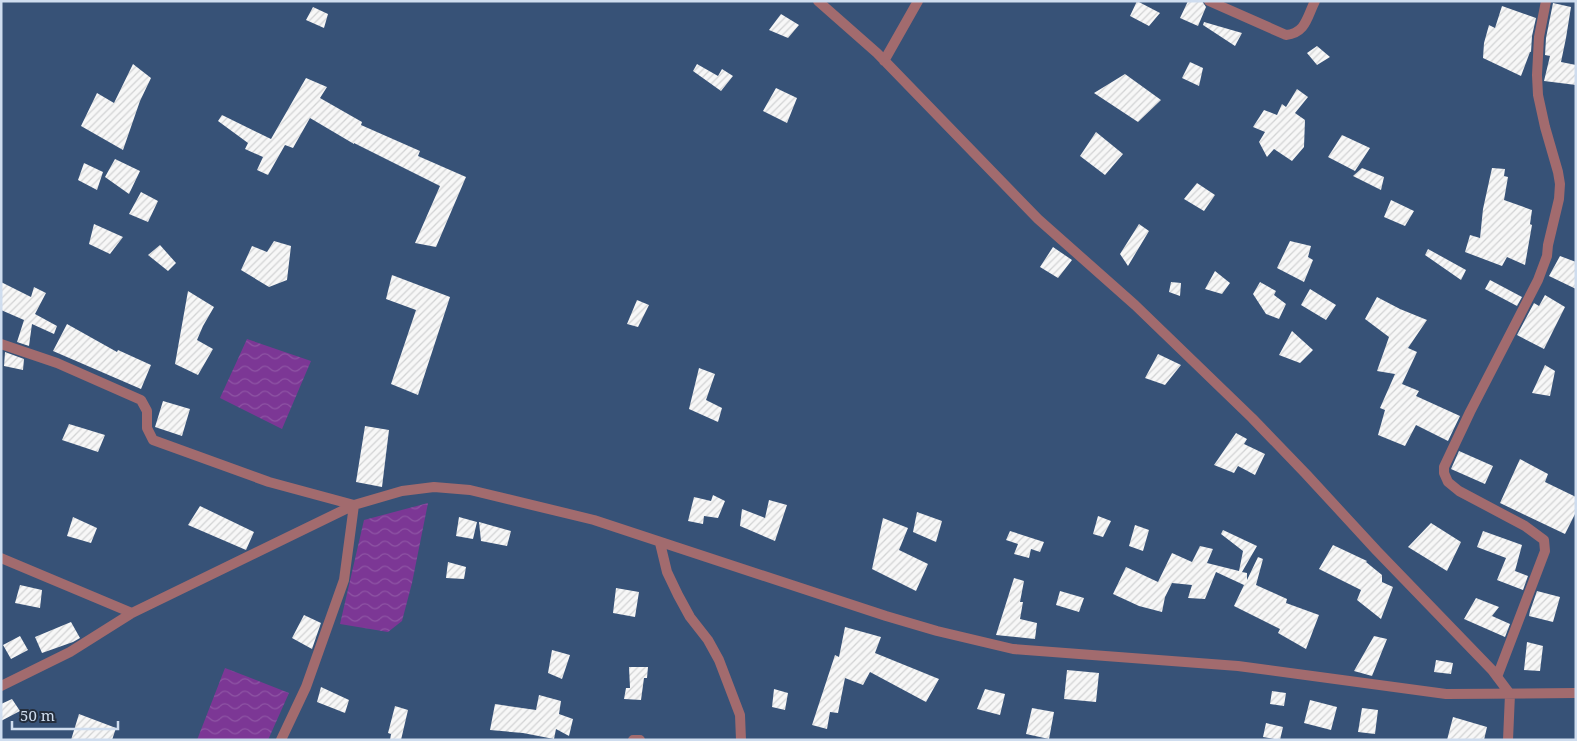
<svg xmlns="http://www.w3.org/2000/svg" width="1577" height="741" font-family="'Noto Serif',serif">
<defs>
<pattern id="water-waves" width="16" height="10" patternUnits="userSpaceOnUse" patternTransform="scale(1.25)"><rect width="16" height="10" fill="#7c3795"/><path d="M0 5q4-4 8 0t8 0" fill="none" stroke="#8e54a4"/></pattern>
<pattern id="building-hatch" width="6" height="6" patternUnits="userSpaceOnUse" patternTransform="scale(1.25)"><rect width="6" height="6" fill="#f7f7f7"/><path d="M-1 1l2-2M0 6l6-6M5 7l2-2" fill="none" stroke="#d2d3d4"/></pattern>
</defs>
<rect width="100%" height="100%" fill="#314967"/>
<path fill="#375277" d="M1,1H1576V740H1Z"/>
<path fill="url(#water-waves)" d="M247,339L311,361L282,429L220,398Z
M428,503L412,583L402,621L388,632L340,624L364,520Z
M225,668L289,693L268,740H197Z"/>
<path fill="url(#building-hatch)" d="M1137,1L1160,13L1149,26L1130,16Z
M1188,1H1202L1206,7L1198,26L1180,18Z
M1553,3L1571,7L1566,38L1561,62L1576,65V85L1544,81L1550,56L1545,55L1546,38Z
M1502,6L1536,18L1532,36L1531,52H1530L1521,76L1483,58L1484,43L1489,25L1495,28Z
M313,7L328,14L324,28L306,20Z
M781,14L799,25L788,38L769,30Z
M1204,22L1242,33L1235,46L1203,25Z
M1317,46L1330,57L1317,65L1307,53Z
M1190,62L1203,68L1199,86L1182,78Z
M133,64L151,78L140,101L123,150L81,126L97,93L114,103Z
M697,64L718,76L722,69L733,76L721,91L693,71Z
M1125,74L1161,100L1138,122L1094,93Z
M306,78L327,87L320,98L362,122L361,125L420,151L418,156L466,177L436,247L415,243L440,186L354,143V144L310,118L293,148L285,145L268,175L257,170L263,157L245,149L248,143L218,121L222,115L271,139Z
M776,88L797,98L787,123L763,111Z
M1297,89L1308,97L1295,113L1305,120L1304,147L1292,161L1274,149L1267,157L1259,142L1265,132L1253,127L1264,110L1277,115L1282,104L1286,107Z
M1096,132L1123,154L1105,175L1080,156Z
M1342,135L1370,148L1355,171L1328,157Z
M115,159L140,171L129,194L105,177Z
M84,163L103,172L97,190L78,180Z
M1362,168L1384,177L1381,190L1353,176Z
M1492,168L1505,169L1504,176L1508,177L1504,200L1532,210L1530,224L1532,225L1525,265L1507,257L1502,266L1465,252L1470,235L1480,238L1483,209Z
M1197,183L1215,195L1204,211L1184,199Z
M141,192L158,201L148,222L129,214Z
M1391,200L1414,211L1405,226L1384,217Z
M94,224L123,237L110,254L89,244Z
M1139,224L1149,231L1128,266L1120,254Z
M274,241L291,246L287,280L269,287L241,270L252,246L267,252Z
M1290,241L1311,246L1308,257L1313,260L1304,282L1277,268Z
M160,245L176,263L168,271L148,255Z
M1053,247L1072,260L1058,278L1040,267Z
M1428,249L1466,270L1461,280L1425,255Z
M1560,256L1576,262V289L1549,276Z
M1215,271L1230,283L1222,294L1205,289Z
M392,275L450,297L418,395L391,384L416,310L386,299Z
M1490,280L1522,297L1517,306L1485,289Z
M1,282L31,297L34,287L46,293L35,314L57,326L54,334L32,324L29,346L17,342L24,320L1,310Z
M1171,282L1181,283L1180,296L1169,292Z
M1260,282L1276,291L1274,295L1286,304L1279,319L1266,314L1253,294Z
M1310,289L1336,305L1326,320L1301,305Z
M188,291L214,307L203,326L197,340L213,349L198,375L175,364Z
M1545,295L1565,307L1544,349L1517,335L1534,303L1539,306Z
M1377,297L1400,309L1427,320L1408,348L1417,352L1402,384L1419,391L1416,396L1460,416L1448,441L1416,425L1405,446L1378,435L1385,410L1380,408L1395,374L1377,371L1389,337L1365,319Z
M637,300L649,305L638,327L627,324Z
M67,324L117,352L118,350L151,365L141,389L53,351Z
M1292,331L1313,350L1300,363L1279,355Z
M5,352L24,359L23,370L4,366Z
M1158,354L1181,365L1165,385L1145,378Z
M1545,365L1555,371L1550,396L1532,393Z
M699,368L715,374L706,400L722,408L718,422L689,409Z
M163,401L190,409L182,436L155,427Z
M69,424L105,435L98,452L62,440Z
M365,426L389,430L382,487L356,482Z
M1236,433L1247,439L1244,444L1265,454L1255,475L1238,466L1234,473L1214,465Z
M1459,451L1493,466L1485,484L1451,469Z
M1520,459L1548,474L1545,482L1576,497V512L1565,534L1500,503Z
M713,495L725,501L718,518L704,516L703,524L688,521L694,497L711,501Z
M769,500L787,505L775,541L740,526L742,509L765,518Z
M200,506L254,532L246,550L188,525Z
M917,512L942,521L936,542L913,532Z
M1098,516L1111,521L1103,537L1093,534Z
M73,517L97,528L91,543L67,536Z
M459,517L477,522L473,539L456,536Z
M883,518L908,528L899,550L928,564L916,591L872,569Z
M479,522L511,531L507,546L481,541Z
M1431,523L1461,542L1447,571L1408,547Z
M1135,525L1149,530L1143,551L1129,546Z
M1223,530L1257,546L1242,572L1247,573V580L1258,557L1263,559L1256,585L1287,599L1286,603L1319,615L1306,649L1278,633L1280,629L1234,606L1244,585L1216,572L1205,599L1188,598L1192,585L1172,583L1165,597L1162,612L1139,606L1113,594L1126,567L1158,582L1172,553L1192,562L1200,546L1213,549L1207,563L1239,571L1243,551L1221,534Z
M1010,531L1044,542L1040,552L1031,549L1029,558L1014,554L1018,544L1006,540Z
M1483,531L1522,545L1515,571L1528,576L1523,590L1497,580L1506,558L1477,547Z
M1333,545L1367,561L1366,562L1382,575V582L1393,587L1381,619L1357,600L1361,590L1319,569Z
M448,562L466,567L464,579L446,578Z
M1014,578L1024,581L1020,602H1023L1020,619L1037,623L1035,639L996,635Z
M20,585L42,590L40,608L15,603Z
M616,588L639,592L635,617L613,613Z
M1060,591L1084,598L1079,612L1056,605Z
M1537,591L1560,597L1553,622L1529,616L1530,611Z
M1476,598L1499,607L1492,616L1510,624L1505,637L1464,619Z
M304,615L321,623L312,649L292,638Z
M71,622L80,638L73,642L42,653L35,637Z
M845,627L881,637L875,653L939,679L926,702L870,672L863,685L845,678L838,713L830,712L827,729L812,725L835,655L839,657Z
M20,636L28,650L11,659L3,645Z
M1374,636L1387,639L1372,676L1354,671Z
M1527,642L1543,646L1540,671L1524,670Z
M552,650L570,655L562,679L548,673Z
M1436,660L1453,663L1451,674L1434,672Z
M629,667H648L647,678H644L641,700L624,699L626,688H630Z
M1067,670L1099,673L1096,702L1064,699Z
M321,687L349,700L345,713L317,702Z
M774,689L788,693L785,710L772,707Z
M985,689L1005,694L1000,715L977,709Z
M1272,691L1286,693L1284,706L1270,704Z
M539,695L561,701L559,714L573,719L569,736L556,729L554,739L523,733L490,730L495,704L536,710Z
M12,699L20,711L1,721V704Z
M1310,700L1337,707L1331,730L1304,723Z
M395,706L408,710L401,740H390L391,734L388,733Z
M1032,708L1054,712L1049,739L1026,734Z
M1362,708L1378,710L1375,734L1358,732Z
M79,714L116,728L112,740H71Z
M1453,717L1487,727L1484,740H1447Z
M1266,723L1283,727L1280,740L1263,737Z"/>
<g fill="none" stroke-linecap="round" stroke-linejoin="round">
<path stroke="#a26b6e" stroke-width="10" d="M818,1L877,53L1038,219L1135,305L1252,418L1306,474L1377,551L1492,670L1510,694L1508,740
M1209,1L1286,35C1306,33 1307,17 1315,1
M884,61L918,1
M1,344L57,363L141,400L147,411V428L153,440L269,482L354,505L344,580L306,687L281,740
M660,543L667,572L678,595L690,617L708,640L719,660L740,715L741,740
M1,558L132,613
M1497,677L1545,551L1544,540L1525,526L1459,491L1448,482L1444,473V467L1470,412L1538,280L1547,256L1548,245L1559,199L1560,184L1558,172L1545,127L1538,95L1537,75L1539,37L1546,1
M1,686L70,652L132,613L354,505L402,491L434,487L470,490L594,520L886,616L937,631L1013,649L1238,666L1446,694L1576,693
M633,740H640"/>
</g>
<rect width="1577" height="741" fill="none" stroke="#cfddef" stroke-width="5"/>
<path d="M12 721v8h106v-8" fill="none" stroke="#cfddef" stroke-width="2.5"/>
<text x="20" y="721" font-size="15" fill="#cfddef" stroke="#242e3d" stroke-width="4" paint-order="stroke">50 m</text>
</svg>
